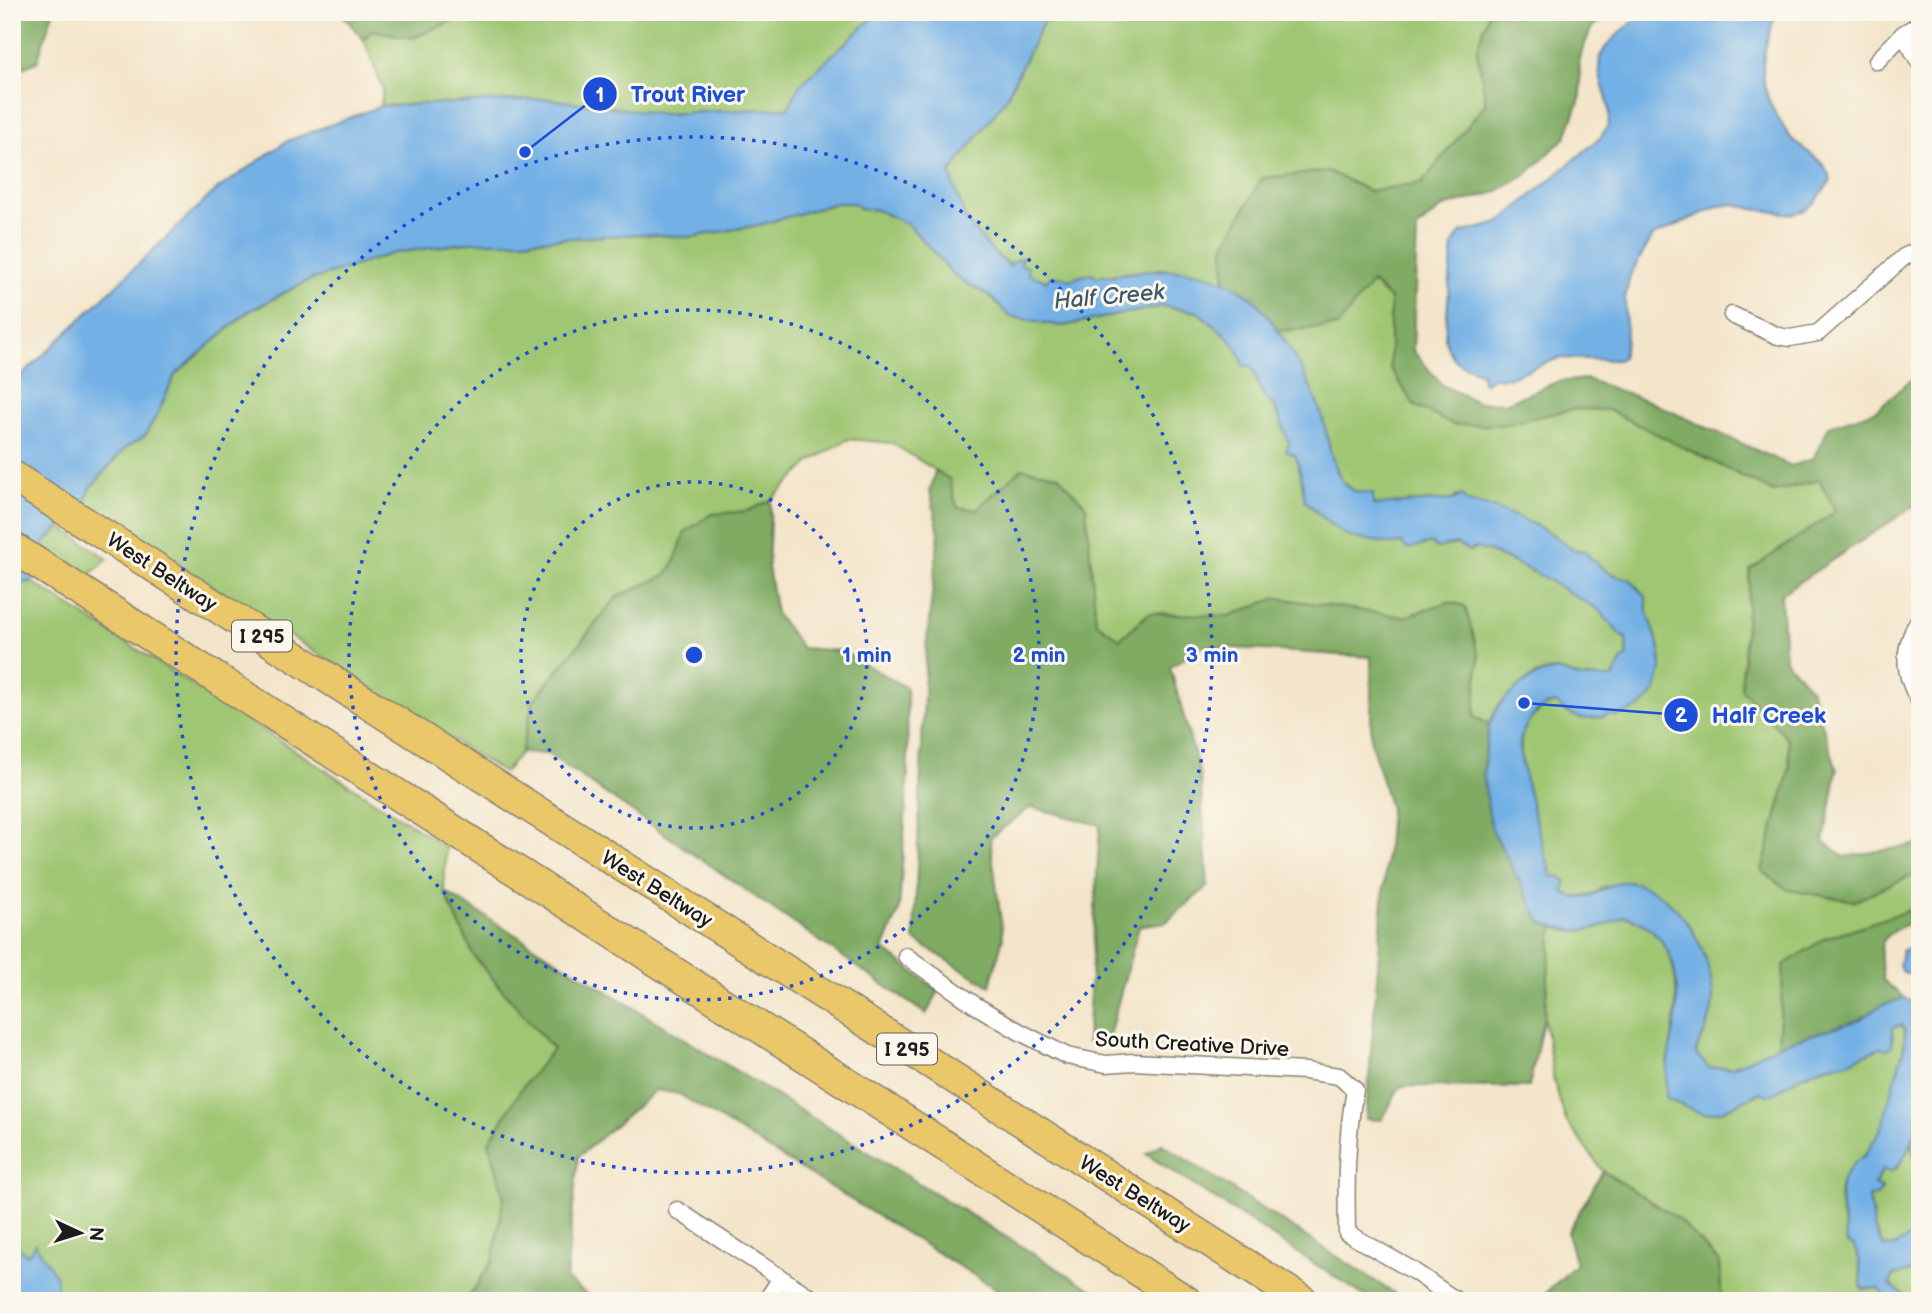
<svg xmlns="http://www.w3.org/2000/svg" width="1932" height="1313" font-family="'Balsamiq Sans',sans-serif">
<rect width="100%" height="100%" fill="#fbf7ec"/>
<filter id="ink" filterUnits="userSpaceOnUse"><feTurbulence type="fractalNoise" baseFrequency=".0143" numOctaves="2"/><feDisplacementMap in="SourceGraphic" scale="14" xChannelSelector="R" yChannelSelector="G"/><feConvolveMatrix kernelMatrix="1 2 1 2 8 2 1 2 1" color-interpolation-filters="sRGB"/></filter>
<filter id="wash" filterUnits="userSpaceOnUse"><feTurbulence type="fractalNoise" baseFrequency=".00686" numOctaves="4" result="noise"/><feDisplacementMap in="SourceGraphic" scale="28" xChannelSelector="R" yChannelSelector="G"/><feGaussianBlur stdDeviation="1.57" result="paint"/><feColorMatrix in="noise" values="0 0 0 0 0 0 0 0 0 0 0 0 0 0 0 0 0 1.4 0 .05"/><feComposite in="paint" operator="in"/></filter>
<g filter="url(#wash)">
<rect width="100%" height="100%" fill="#f3e5ca"/>
<path fill="#9fc672" stroke="#5e7147" stroke-width="2" d="M455,12H879L800,85L788,108L663,114L547,99L381,106L383,89L364,40L372,30L413,38L451,21Z
M1048,12H1489L1477,49L1486,103L1422,183L1369,191L1328,171L1224,246L1225,282L1192,272L1159,269L1095,277L1092,274C1079,277 1065,283 1050,281C1021,278 978,246 965,219C958,205 955,188 950,173L1006,98Z
M836,203H854L859,208L877,210L908,224L956,277L992,298L1009,316L1062,326L1162,306L1198,312L1227,336L1238,350L1244,366H1251L1263,395L1275,407L1296,456L1301,475L1305,501L1330,524L1392,544L1402,543L1407,549L1432,543L1436,548L1457,544L1470,551L1475,548L1491,552L1534,572L1599,610L1622,637H1626L1627,657L1623,659L1613,678C1603,680 1591,680 1581,678C1574,676 1567,672 1560,671C1531,666 1501,702 1489,724L1474,717L1479,656L1464,605L1448,602L1404,617L1277,598L1229,616L1149,613L1121,640L1096,622L1086,506L1022,468L976,510L957,507L949,479L892,443L848,439L810,462L771,500L748,511L712,514L685,532L675,561L666,575L617,597L533,701L521,752L504,773L84,504L91,487L125,448L144,437L158,413L175,375L248,312L307,281L394,253L471,242H501L640,234L691,237L759,225Z
M1371,282L1390,299V368L1502,425L1574,409L1608,410L1774,492L1819,480L1837,511L1750,570L1741,689L1788,739L1790,767L1762,871L1854,901L1909,876H1920V907L1826,938L1784,965L1778,1045L1733,1067L1709,1069L1696,1054L1697,1045L1704,1034L1706,958L1605,886C1593,896 1574,903 1561,890C1544,873 1515,758 1522,734C1526,720 1539,711 1551,703L1661,669L1660,650L1647,610L1646,597L1630,579C1611,577 1597,566 1584,551L1571,550L1554,535L1485,505L1467,502L1457,496L1452,500L1372,505L1342,481L1329,450L1321,414L1309,385L1277,331L1338,326Z
M61,527L108,559L86,578L42,551L45,542Z
M32,582L446,847L444,891L475,958L553,1049L521,1089L489,1142L504,1197L493,1260L466,1301H40L34,1245L29,1255L19,1249L12,1236V583Z
M1625,916C1693,936 1677,1012 1667,1067L1724,1110L1761,1092L1775,1093L1797,1078L1825,1066L1848,1062L1880,1048L1892,1046L1893,1027L1901,1025L1905,1030C1903,1067 1889,1123 1867,1152C1859,1162 1847,1168 1842,1180C1834,1200 1846,1223 1847,1243L1853,1244L1859,1258L1862,1288H1879L1888,1301H1722L1719,1262L1678,1219L1603,1171L1566,1121L1554,1082L1544,1016L1553,927C1577,935 1603,927 1625,916Z
M1911,1145L1915,1164L1920,1169V1230L1918,1233L1895,1246L1883,1247L1874,1227L1869,1196H1877L1881,1188L1874,1186L1884,1168H1897Z
M1920,1269V1301H1914L1890,1285L1893,1276Z"/>
<path fill="#7fab64" stroke="#4e6440" stroke-width="2" d="M12,12H53L37,62L12,72Z
M340,12H455L452,21L413,38L372,30L364,40Z
M1489,12H1611L1592,27L1579,58L1581,96L1566,137L1527,174L1494,193L1443,207L1417,228L1413,351L1442,385L1477,402L1505,403L1557,382L1586,379L1648,401L1791,466L1813,459L1829,426L1875,411L1920,372V502L1781,594L1785,660L1811,689L1837,770L1824,842L1844,857L1920,844V876H1909L1854,901L1788,890L1762,871L1790,767L1788,739L1741,689L1750,570L1836,511L1819,480L1774,492L1608,410L1574,409L1502,425H1453L1414,405L1390,368V299L1372,282L1338,326L1277,331L1252,298L1225,282L1224,246L1262,178L1328,171L1369,191L1422,183L1486,103L1477,49Z
M1022,468L1058,475L1086,506L1096,622L1120,639L1149,613L1229,616L1277,598L1404,617L1448,602L1465,606L1479,656L1474,717L1489,724L1483,774L1541,922L1553,927L1544,1016L1529,1087L1400,1086L1382,1120L1366,1119L1390,809L1371,742V657L1203,646L1170,667L1200,775L1208,886L1166,922L1139,926L1107,1043H1087L1100,825L1031,807L990,838L1003,937L990,986L914,940L926,648L939,533L930,491L935,471L949,479L957,507L976,510Z
M771,500L768,567L776,614L802,648L842,651L907,688L908,776L899,911L883,949L939,991L926,1014L548,754L521,752L533,701L617,597L666,575L675,561L685,532L712,514L748,511Z
M444,891L1110,1301H1016L679,1094L656,1090L578,1157L566,1279L596,1301H466L493,1260L504,1197L489,1142L521,1089L553,1049L475,958Z
M1920,907V918C1881,937 1877,934 1883,980L1905,998L1882,1005L1859,1020L1778,1045L1784,965L1825,938Z
M1920,1114V1169C1906,1153 1915,1132 1920,1114Z
M1162,1144L1406,1301H1372L1146,1154Z
M1603,1171L1678,1219L1719,1262L1722,1301H1538L1576,1264L1567,1233Z"/>
<path fill="#73b0e5" stroke="#486680" stroke-width="2" d="M879,12H1048L1006,98L950,173L966,221L995,254L1010,266L1014,261L1022,258L1021,265L1028,267V274L1046,281L1051,276L1065,277L1067,280L1093,273L1095,277C1139,272 1185,262 1226,282C1235,286 1246,293 1253,299C1278,324 1310,380 1321,413C1329,435 1329,459 1341,479C1348,492 1359,493 1373,493V505L1452,500L1462,495L1467,502C1491,505 1530,521 1551,534C1565,542 1565,550 1584,551C1597,566 1611,577 1630,579L1646,597L1647,610L1660,650L1661,669L1656,691L1641,707L1615,717L1612,714C1588,722 1574,721 1556,703C1537,706 1521,727 1520,745C1519,754 1522,764 1524,772C1531,808 1542,842 1552,877L1560,876L1566,881L1563,892C1567,894 1574,897 1578,898C1596,899 1609,880 1628,882C1678,889 1712,951 1713,998C1713,1008 1708,1026 1704,1034C1700,1042 1697,1045 1696,1054L1709,1068L1733,1067L1778,1045L1859,1020L1882,1005L1905,998L1920,1006C1920,1046 1930,1152 1889,1172L1883,1169L1874,1185L1882,1189L1877,1196L1869,1197L1874,1227L1883,1247L1895,1246L1918,1233L1920,1230V1269L1893,1276L1890,1285L1914,1301H1888L1879,1288L1862,1289L1859,1258L1853,1245L1847,1244L1840,1194L1842,1180L1853,1164L1866,1154L1881,1129L1905,1044V1030L1901,1025L1893,1027L1892,1046L1886,1050L1880,1048L1848,1062L1825,1066L1797,1078L1775,1093L1768,1095L1760,1092L1724,1110L1703,1114L1666,1099C1666,1088 1666,1076 1667,1066C1669,1049 1674,1034 1676,1017C1681,973 1671,930 1625,916C1592,933 1576,935 1541,922L1491,827L1483,774L1489,724L1499,705L1522,684L1542,673L1558,670L1581,678H1613L1623,659L1627,657L1626,637H1622L1599,610L1534,572L1491,552L1475,548L1470,551L1457,544L1436,548L1432,543L1407,549L1402,543L1392,544L1349,537L1330,524L1305,501L1301,475L1296,456L1286,451L1289,443L1275,407L1263,395L1251,366H1244L1238,350L1227,336L1198,312L1162,306L1062,326L1009,316L992,298L956,277L908,224L877,210L859,208L854,203H836L759,225L691,237L640,234L501,242H471L394,253L307,281L247,312L175,375L158,413L144,437L125,448L91,487L84,504L45,542L32,582L12,583V385L215,191L287,141L381,106L547,99L663,114L788,108L800,85Z
M1642,12H1777C1761,52 1755,81 1779,120C1783,125 1786,133 1791,138C1805,153 1825,158 1831,180L1816,201L1805,210L1793,214L1752,209L1736,204L1718,206L1653,236L1630,275L1625,298L1626,340L1622,358L1619,360L1559,358L1507,378L1493,377L1486,383L1482,382L1481,373C1459,364 1451,364 1445,338L1453,244L1460,233L1499,223L1600,138C1604,132 1609,126 1609,119C1612,98 1593,76 1601,55C1609,38 1631,27 1642,12Z
M1920,943V976L1903,972L1899,965L1902,951Z
M12,1236L19,1249L28,1255L35,1244L56,1276L57,1287L49,1297L40,1298V1301H12Z"/>
</g>
<g filter="url(#ink)">
<g fill="none" stroke-linecap="round" stroke-linejoin="round">
<g stroke="#888073" stroke-width="19">
<path id="minor" d="M1903,34L1920,63
M1877,61L1903,34L1920,24
M1732,315L1778,336L1790,338L1818,333L1904,257L1920,249
M1920,618C1902,648 1902,672 1920,702
M906,956L975,1005L1020,1032L1067,1056L1106,1064L1134,1062L1305,1071L1339,1076L1355,1090C1346,1137 1346,1185 1347,1233L1412,1270L1457,1301
M677,1210L816,1301
M766,1301L781,1278"/>
</g>
<g stroke="#888073" stroke-width="33">
<path id="motorway" d="M12,476L1303,1301
M12,547L1186,1301"/>
</g>
<use href="#minor" stroke="#fff" stroke-width="16"/>
<use href="#motorway" stroke="#eac769" stroke-width="30"/>
</g>
</g>
<g fill="none" stroke="#1d4ed8" stroke-width="3.5" stroke-dasharray="3.5 7">
<circle cx="694" cy="655" r="173"/>
<circle cx="694" cy="655" r="345"/>
<circle cx="694" cy="655" r="518"/>
</g>
<g text-anchor="middle" stroke-width="6" stroke-linejoin="round" paint-order="stroke">
<g fill="#fbf7ec" stroke="#5f5e5a" stroke-width="2">
<rect x="232" y="620.5" width="60" height="31" rx="5"/>
<rect x="877" y="1033.5" width="60" height="31" rx="5"/>
</g>
<g font-size="19" font-weight="bold" fill="#1c1c1c">
<text x="262" y="643">I 295</text>
<text x="907" y="1056">I 295</text>
</g>
<g font-size="21" fill="#1c1c1c" stroke="#fbf7ec">
<text transform="translate(162 572) rotate(33)" y="7">West Beltway</text>
<text transform="translate(657 889) rotate(32)" y="7">West Beltway</text>
<text transform="translate(1192 1044) rotate(3)" y="7">South Creative Drive</text>
<text transform="translate(1135 1194) rotate(32)" y="7">West Beltway</text>
</g>
<g font-size="23" font-style="italic" fill="#3f576c" stroke="#fbf7ec">
<text transform="translate(1109 296) rotate(-5)" y="8">Half Creek</text>
</g>
</g>
<circle cx="694" cy="655" r="10" fill="#1d4ed8" stroke="#fbf7ec" stroke-width="3.5"/>
<g font-size="21" text-anchor="middle" font-weight="bold" fill="#1d4ed8" stroke="#fbf7ec" stroke-width="6" stroke-linejoin="round" paint-order="stroke">
<text x="867" y="662">1 min</text>
<text x="1039" y="662">2 min</text>
<text x="1212" y="662">3 min</text>
</g>
<path fill="none" stroke="#1d4ed8" stroke-width="2.5" d="M525 152L600 94M1524 703L1681 715"/>
<g fill="#1d4ed8" stroke="#fbf7ec" stroke-width="2.5">
<circle cx="525" cy="152" r="7"/>
<circle cx="1524" cy="703" r="7"/>
<circle cx="600" cy="94" r="18"/>
<circle cx="1681" cy="715" r="18"/>
</g>
<g font-size="21" text-anchor="middle" font-weight="bold" fill="#fff">
<text x="600" y="102">1</text>
<text x="1681" y="722">2</text>
</g>
<g font-size="23" text-anchor="middle" font-weight="bold" fill="#1d4ed8" stroke="#fbf7ec" stroke-width="6" stroke-linejoin="round" paint-order="stroke">
<text x="688" y="102">Trout River</text>
<text x="1769" y="723">Half Creek</text>
</g>
<rect width="1932" height="1313" fill="none" stroke="#fbf7ec" stroke-width="42"/>
<g transform="translate(80 1233) rotate(94)" stroke="#fbf7ec" stroke-width="5" paint-order="stroke">
<path d="M0-5L12 26L0 18L-12 26Z" fill="#1c1c1c"/>
<text y="-10" font-size="19" font-weight="bold" text-anchor="middle" fill="#1c1c1c">N</text>
</g>
</svg>
